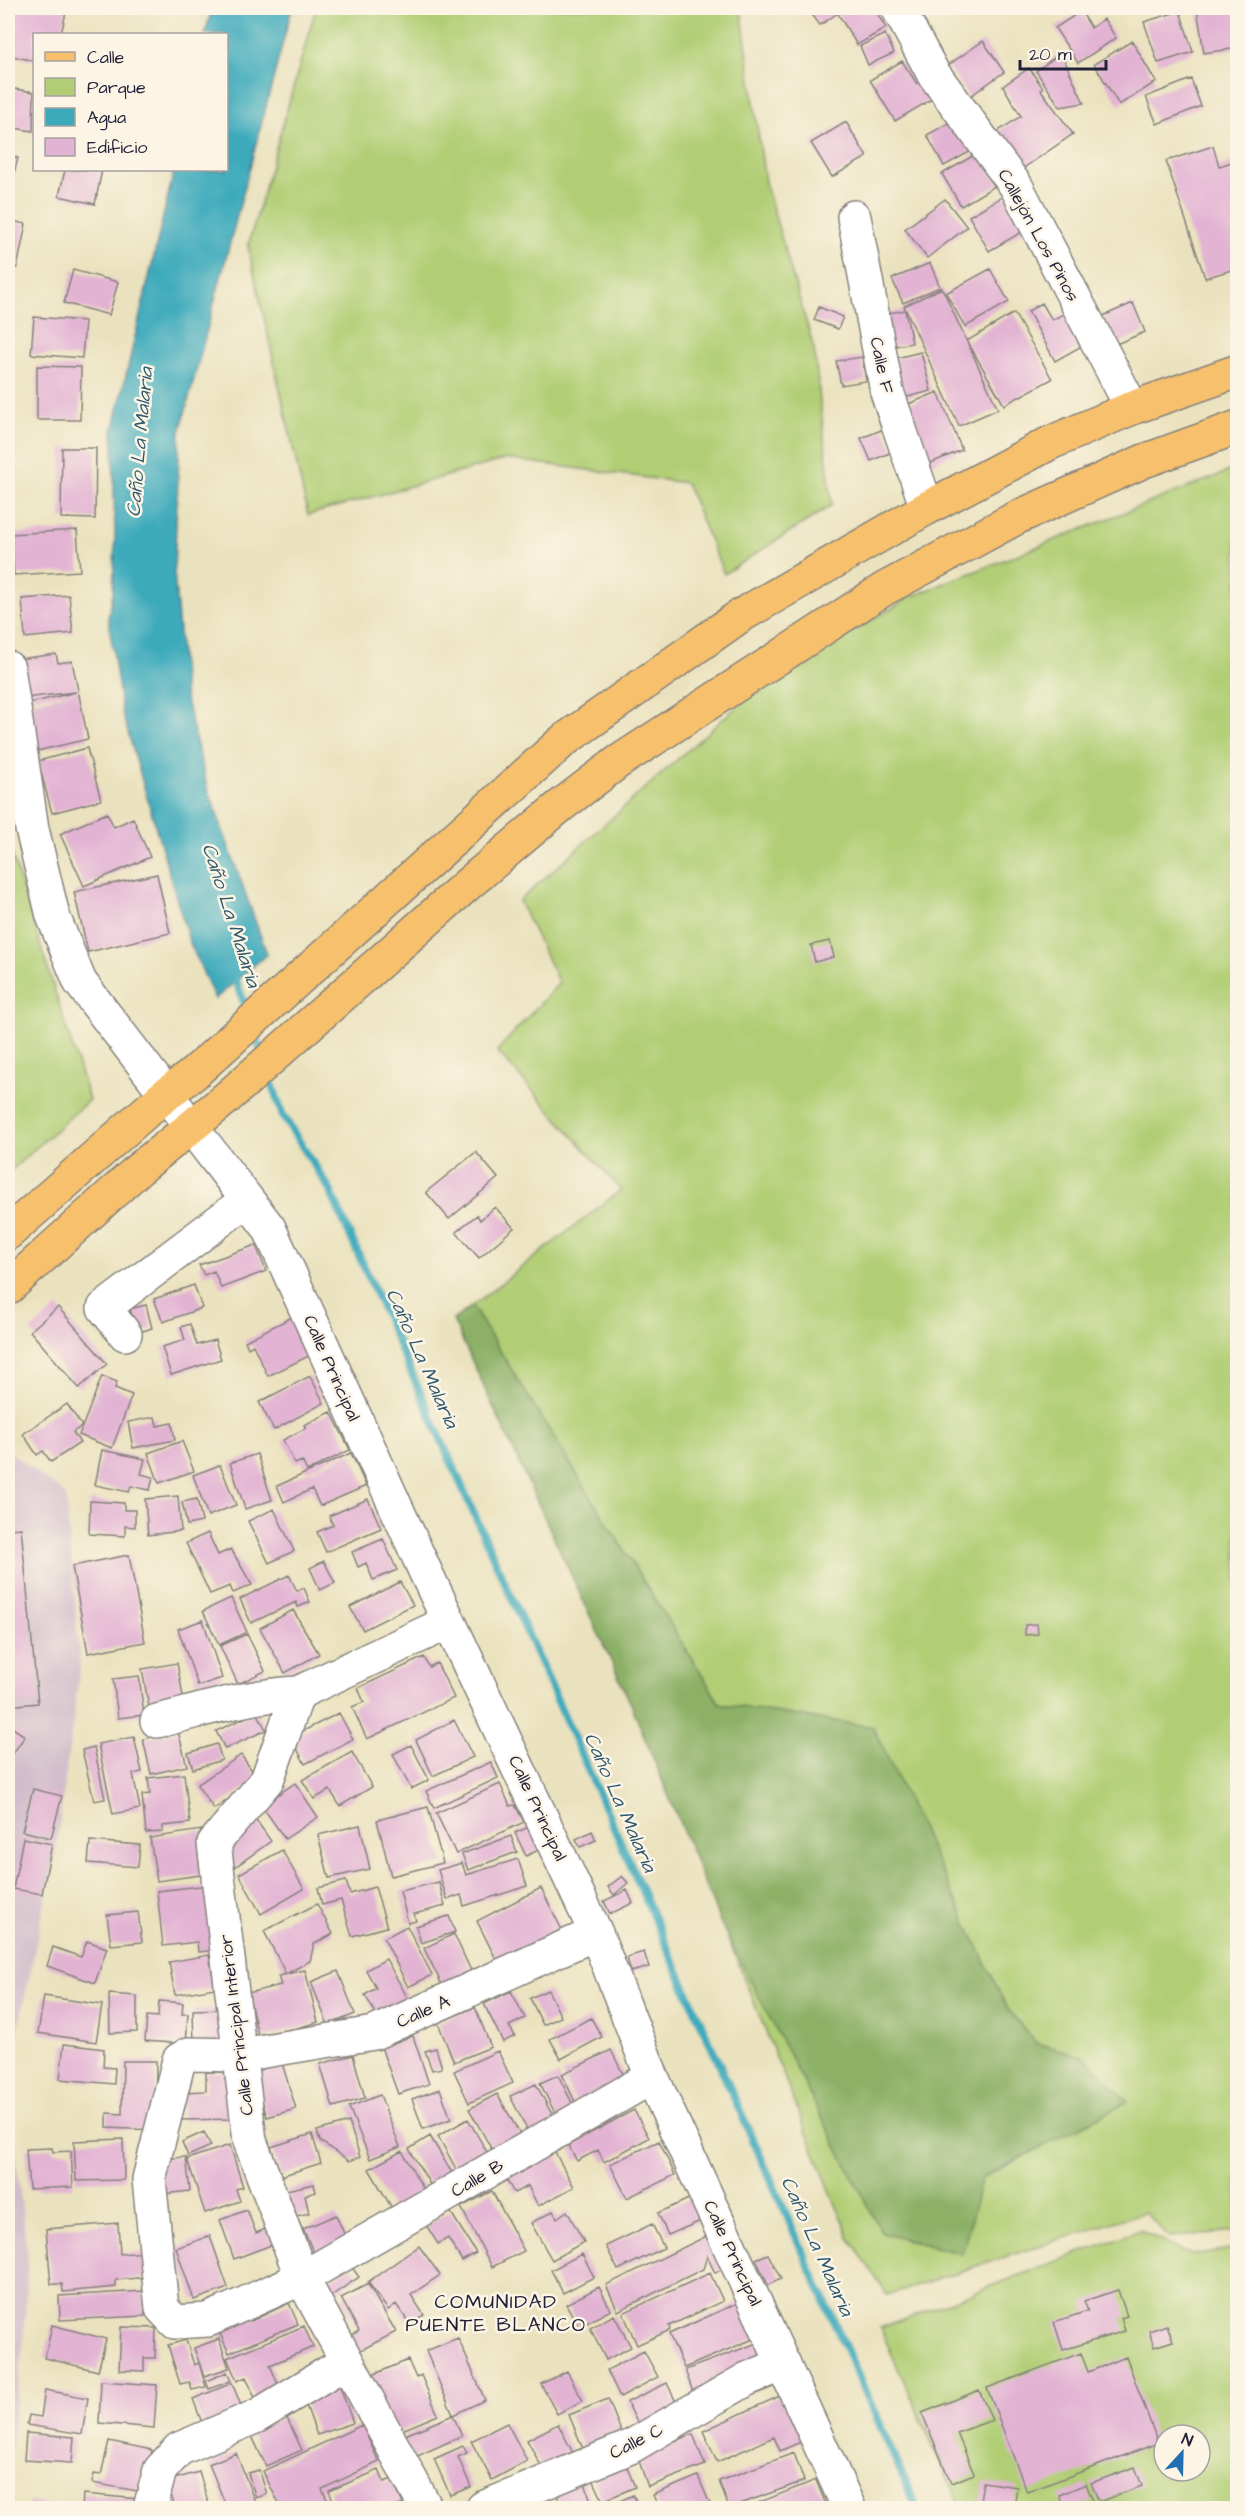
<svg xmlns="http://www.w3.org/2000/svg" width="1245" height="2516" font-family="'Architects Daughter',sans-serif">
<rect width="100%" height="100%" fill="#fcf5e5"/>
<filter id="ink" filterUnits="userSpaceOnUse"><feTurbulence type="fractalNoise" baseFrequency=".0167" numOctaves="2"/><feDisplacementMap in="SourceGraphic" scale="12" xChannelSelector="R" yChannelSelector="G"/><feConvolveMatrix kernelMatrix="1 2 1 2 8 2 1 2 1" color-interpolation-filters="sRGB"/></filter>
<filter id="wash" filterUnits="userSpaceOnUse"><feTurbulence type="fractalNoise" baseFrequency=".008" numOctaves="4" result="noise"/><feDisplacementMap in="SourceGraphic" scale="24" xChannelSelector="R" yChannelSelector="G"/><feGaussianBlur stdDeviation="1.35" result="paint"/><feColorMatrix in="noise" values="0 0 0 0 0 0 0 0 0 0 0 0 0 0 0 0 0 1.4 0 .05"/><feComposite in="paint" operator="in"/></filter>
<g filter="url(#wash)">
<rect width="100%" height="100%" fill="#eae2be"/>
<path fill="#d1bdcb" d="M8,1451L66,1495L80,1667L55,1856L8,2075Z
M8,2094L28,2258L23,2344L8,2465Z"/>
<path fill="#b1ce75" stroke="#6a7858" stroke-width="1.5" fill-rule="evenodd" d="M316,8H741L765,182L814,349L832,505L724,574L686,483L506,459L308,515L248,246Z
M1237,468V2231L1168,2237L1145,2212L887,2295L849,2237L472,1306L621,1190L497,1051L559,983L519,901L754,691L910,597Z
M8,842L89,1100L8,1173Z
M1140,2230L1191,2255L1237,2248V2508H961L880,2328ZM1164,2435H1200V2471H1164Z"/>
<path fill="#8cb166" stroke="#576a50" stroke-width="1.5" d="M472,1306L720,1704L873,1727L1007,2008L1036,2043L1085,2057L1128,2102L982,2178L962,2254L882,2233L722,1926L631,1704L453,1320Z"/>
<path fill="#3daabc" stroke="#30667c" stroke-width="1.5" d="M212,8H292L180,432L174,571L184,692L207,786L267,954L215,999L189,941L122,712L108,617L113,592L115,542L113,431L174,170H226V34H205Z"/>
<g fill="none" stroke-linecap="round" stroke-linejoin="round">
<path stroke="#3daabc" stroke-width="8" d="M232,970L248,1014
M253,1029L263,1057
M268,1072L283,1116L329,1188L917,2508"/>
</g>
<g id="blocks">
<path fill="#e2b3d3" d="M8,8H67L61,34H34V61L8,55Z
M807,8H845L820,25Z
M849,8H874L886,28L857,45L838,14Z
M1197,8H1238V48L1204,53Z
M1081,11L1091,28L1104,19L1116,38L1078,63L1055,28Z
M1180,11L1193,52L1158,63L1144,22Z
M885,34L894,53L868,65L860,46Z
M983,41L1004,72L969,97L947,66Z
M1132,41L1156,82L1119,105L1094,64Z
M1061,53L1084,103L1060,107L1036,71Z
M902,61L917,84L926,78L937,96L895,121L870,80Z
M1029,68L1043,88L1041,90L1073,134L1022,169L997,132L1021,116L1003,86Z
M1191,79L1201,106L1157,124L1146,97Z
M8,88L34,92L33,131L8,127Z
M958,118L975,149L944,166L927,135Z
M846,122L867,157L832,177L811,143Z
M1213,146L1219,166L1238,160V268L1205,278L1166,161Z
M976,154L1000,183L961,206L942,174Z
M8,155L18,158L8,196Z
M65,170H102L95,204L59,196Z
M1005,195L1032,226L989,251L969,216Z
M945,199L967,227L927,258L905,229Z
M8,220L26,224L17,268L8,266Z
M930,263L940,287L903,303L892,279Z
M990,269L1009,302L965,327L946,293Z
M73,270L118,282L109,315L64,303Z
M942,288L998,409L959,426L904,306Z
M1042,303L1052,320L1069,311L1087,343L1055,361L1028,311Z
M1133,303L1145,332L1102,350L1108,330L1103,316Z
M819,307L843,317L838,329L814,320Z
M905,310L912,343L890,347L883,314Z
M1014,313L1052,379L1004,405L967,341Z
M34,317L85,321L82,358L31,354Z
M921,352L931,391L903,398L892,359Z
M862,357L866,381L841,385L836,361Z
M37,366L81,367L80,420H37Z
M938,392L962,450L926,465L901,407Z
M884,429L894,451L871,461L861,438Z
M62,448H96L95,519L61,518Z
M77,530L80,571L14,575L11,534Z
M69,595L73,633L25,638L22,599Z
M56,654L58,663L72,661L88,739L37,751L26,704L76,692L25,698L19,659Z
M87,748L101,800L52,813L38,761Z
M107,813L114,827L133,818L150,857L84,886L60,834Z
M157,874L170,933L88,952L74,892Z
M830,941L834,957L815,962L811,945Z
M476,1152L498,1178L449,1219L426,1192Z
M495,1207L514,1228L479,1258L456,1232L477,1215L480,1220Z
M256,1245L266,1271L221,1288L214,1271L204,1275L199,1265Z
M194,1285L202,1308L163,1322L154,1299Z
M146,1305L152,1328L137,1333L130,1309Z
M58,1307L107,1364L79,1388L30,1331Z
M292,1317L311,1355L268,1376L253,1345L248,1348L245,1341Z
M190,1324L197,1345L215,1340L221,1359L171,1375L162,1347L185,1340L181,1327Z
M102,1376L117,1382L115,1388L132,1395L112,1448L79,1435Z
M310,1376L324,1403L274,1430L259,1402Z
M67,1404L82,1426L73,1432L80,1443L51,1462L43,1451L37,1455L23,1434Z
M331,1412L350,1450L307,1471L302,1461L295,1464L283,1440L306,1428L304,1425Z
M155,1417L157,1426L172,1423L175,1440L133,1448L128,1422Z
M182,1441L194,1471L159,1483L148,1453Z
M102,1450L145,1459L141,1474L153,1477L150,1490L131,1486L129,1492L95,1485Z
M351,1453L366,1486L320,1506L312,1489L284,1502L277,1486Z
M257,1454L272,1500L245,1509L230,1463Z
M220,1465L236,1505L208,1516L193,1475Z
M178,1496L181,1531L148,1535L145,1499Z
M197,1499L202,1522L187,1525L182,1502Z
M368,1499L381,1528L326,1552L317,1532L333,1525L329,1516Z
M90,1501L124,1503V1510H135V1527L125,1526V1536L89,1534Z
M274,1509L294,1551L269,1563L248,1521Z
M21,1528L38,1703L8,1706V1529Z
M208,1533L218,1555L231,1549L252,1585L233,1593L230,1586L210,1594L186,1543Z
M383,1539L397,1570L373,1580L366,1563L358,1567L352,1552Z
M129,1555L145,1642L88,1653L72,1566Z
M324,1561L335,1583L320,1590L310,1568Z
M289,1575L297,1591L304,1588L310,1602L298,1607L296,1602L251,1623L240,1599Z
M400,1582L413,1605L363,1630L350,1607Z
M231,1598L247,1632L219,1645L203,1611Z
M293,1610L319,1654L285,1673L260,1628Z
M203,1620L222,1678L198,1686L178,1629Z
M1037,1624L1038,1634L1025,1635V1625Z
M247,1634L265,1671L238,1684L220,1646Z
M424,1657L429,1667L437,1663L454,1698L367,1739L352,1707L364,1702L358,1688Z
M177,1663L185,1707L150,1713L142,1669Z
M139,1676L144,1715L118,1718L113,1679Z
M257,1712L266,1730L225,1749L216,1731Z
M339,1713L353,1739L305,1764L291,1737Z
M454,1720L473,1757L433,1776L416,1740Z
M8,1725L25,1736L8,1761Z
M178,1731L187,1766L151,1774L143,1739Z
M134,1737L142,1772L133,1774L140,1809L113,1814L98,1744Z
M217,1744L222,1760L193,1769L188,1753Z
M411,1745L429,1780L411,1789L393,1754Z
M94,1747L105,1799L94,1801L82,1750Z
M352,1752L372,1787L340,1806L330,1790L314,1799L302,1780Z
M241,1755L258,1779L214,1809L197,1785Z
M491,1762L498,1778L434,1808L426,1791Z
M184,1774L190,1823L163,1826V1832L146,1833L142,1795L150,1794L148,1778Z
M295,1783L318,1817L285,1839L262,1806Z
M500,1784L510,1806L515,1805L524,1822L456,1854L436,1813Z
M33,1789L62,1796L51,1838L22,1831Z
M428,1807L443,1863L391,1876L377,1820Z
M256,1820L271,1841L231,1870L229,1840Z
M360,1825L370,1869L329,1878L318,1835Z
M531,1826L543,1848L526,1856L515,1833Z
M201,1830L208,1874L157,1881L150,1838Z
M592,1831L596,1840L580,1847L576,1839Z
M511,1836L517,1852L468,1870L462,1854Z
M23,1838L52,1844L42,1894L13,1889Z
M90,1841L140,1845L138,1867L88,1863Z
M282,1850L304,1889L261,1914L239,1874Z
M518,1859L527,1886L464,1906L461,1895L447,1899L438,1870L462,1863L466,1875Z
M622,1876L628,1883L614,1895L608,1887Z
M346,1881L350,1894L375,1887L387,1927L352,1936L341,1900L322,1905L318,1888Z
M439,1882L445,1906L414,1914L416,1921L408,1923L400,1891Z
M209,1885L217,1950L198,1952L197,1942L163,1946L157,1891Z
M541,1888L564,1934L500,1967L477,1921Z
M627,1890L633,1903L610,1914L604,1901Z
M317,1904L333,1934L314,1944L310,1961L286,1974L264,1931Z
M138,1912L142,1942L111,1945L107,1915Z
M449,1916L455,1932L421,1943L416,1926Z
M407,1926L432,1975L408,1987L384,1938Z
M454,1934L472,1973L443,1987L424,1948Z
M87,1941L107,1948L95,1983L47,1966L53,1947L81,1957Z
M644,1952L649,1967L631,1972L627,1957Z
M209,1955L215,1988L175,1995L169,1962Z
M386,1959L411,2004L380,2021L365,1995L376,1988L366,1970Z
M305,1970L318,2022L259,2039L248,1993L281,1985L278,1976Z
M338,1971L355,2014L328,2025L311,1982Z
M548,1990L561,2017L543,2025L530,1998Z
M511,1991L525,2018L509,2026L515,2036L503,2042L484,2004Z
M109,1994L137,1996V2032L110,2033Z
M44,1996L102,2005L96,2042L38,2033Z
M159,2001L183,2003L182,2014H188L186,2044L145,2041L147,2016L158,2017Z
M475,2007L491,2047L454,2062L438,2023Z
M228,2009V2045L194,2046L193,2010Z
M591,2018L602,2037L561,2059L550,2039Z
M413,2036L429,2084L398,2094L381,2047Z
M64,2044L104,2049L103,2067L115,2068L114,2084L60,2079Z
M436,2048L442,2068L432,2070L425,2051Z
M611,2050L625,2078L575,2102L562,2074Z
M498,2051L513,2083L469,2103L454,2071Z
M353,2055L365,2098L333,2107L320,2064Z
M123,2061H156L155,2130L107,2128V2113L122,2114Z
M282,2063L296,2109L267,2117L253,2072Z
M206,2072H232L233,2119L182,2120V2092L206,2091Z
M558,2075L576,2111L558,2119L540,2083Z
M536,2084L556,2122L530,2135L510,2096Z
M440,2089L451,2119L423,2129L412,2099Z
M497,2094L523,2139L495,2155L469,2109Z
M380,2095L400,2147L370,2159L349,2107Z
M634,2110L649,2138L604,2162L598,2150L577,2161L568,2145Z
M468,2119L491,2159L460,2176L438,2136Z
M349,2122L360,2157L349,2161L320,2141L317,2131Z
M204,2132L211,2146L188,2156L182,2142Z
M312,2134L321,2163L281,2176L271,2147Z
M430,2136L452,2173L431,2186L409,2149Z
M123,2139L124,2180L76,2181L74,2141Z
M659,2141L675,2175L627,2198L610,2164Z
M230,2145L243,2187L236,2189L240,2201L205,2213L187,2159Z
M52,2148L53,2152L71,2151L73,2187L29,2189L26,2149Z
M553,2149L574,2187L538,2206L528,2186L514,2193L504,2175Z
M402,2151L425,2192L393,2210L369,2169Z
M186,2157L190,2191L163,2194L160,2159Z
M314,2184L316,2192L305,2195L309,2213L292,2217L286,2190Z
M492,2191L524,2251L492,2267L461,2207Z
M693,2197L703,2220L668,2235L658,2213Z
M247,2210L256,2233L268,2228L274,2244L234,2259L220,2220Z
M450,2211L476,2253L462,2261L448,2238L438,2244L426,2225Z
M553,2211L557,2218L567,2211L584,2242L552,2260L531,2223Z
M336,2215L346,2238L314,2253L303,2229Z
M118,2223L120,2254L147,2252L149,2277L116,2280V2287L63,2292L62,2284H51L46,2229Z
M652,2224L664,2248L618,2270L606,2246Z
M711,2234L727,2267L715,2273L707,2256L703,2269L618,2311L606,2285Z
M210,2236L228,2288L194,2300L176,2248Z
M419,2246L440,2275L411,2295L424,2315L410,2324L396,2304L388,2310L368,2282Z
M582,2254L594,2277L563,2293L551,2270Z
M768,2254L781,2279L768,2285L756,2259Z
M351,2266L359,2277L328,2298L319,2287Z
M710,2273L723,2301L669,2326L670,2330L637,2345L623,2313Z
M368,2284L396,2332L359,2351L350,2336L359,2331L341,2298Z
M599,2287L611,2310L579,2327L566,2304Z
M1118,2290L1127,2316L1121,2318L1125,2331L1063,2350L1054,2322L1088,2311L1084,2301Z
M144,2291L145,2316L60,2320L59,2296Z
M742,2301L758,2337L684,2368L669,2334Z
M289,2303L298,2324L229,2353L217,2327L247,2313L251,2321Z
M614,2315L631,2347L606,2360L590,2328Z
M52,2325L106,2339L98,2371L45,2358Z
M1167,2325L1173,2341L1154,2347L1149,2331Z
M304,2326L313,2347L270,2365L280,2389L256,2400L246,2377L237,2381L227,2358Z
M121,2327L156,2328L155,2358H144V2371L119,2370Z
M458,2338L485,2400L453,2415L426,2351Z
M219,2339L229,2368L204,2376L194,2348Z
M186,2340L194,2365L199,2363L206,2387L192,2390L189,2382L180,2384L168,2345Z
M757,2343L770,2375L697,2403L685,2370Z
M644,2351L658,2377L620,2397L607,2370Z
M1081,2353L1088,2372L1126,2357L1158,2443L1027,2492L987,2388Z
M408,2360L416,2378L421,2375L438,2415L395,2433L370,2376Z
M567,2371L583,2401L557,2414L541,2384Z
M227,2372L231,2381L209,2389L206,2381Z
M337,2378L353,2423L317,2435L304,2400Z
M101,2381L157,2385L154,2428L99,2423Z
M232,2383L244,2413L204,2428L193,2399Z
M667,2383L681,2413L642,2432L627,2402Z
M45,2390L88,2398L82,2434L27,2425L29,2415L41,2417Z
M979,2390L992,2420L957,2433L974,2474L951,2483L922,2413Z
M784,2394L805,2440L780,2451L774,2437L717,2462L703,2431Z
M608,2399L625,2441L586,2456L569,2415Z
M453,2415L462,2436L413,2458L403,2436Z
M286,2416L302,2450L266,2466L250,2432Z
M507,2423L527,2461L492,2480L471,2441Z
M558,2424L575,2457L545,2473L527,2440Z
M362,2425L379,2462L322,2489L331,2508H281L263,2471Z
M26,2433L74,2437L72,2463L24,2460Z
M693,2434L705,2465L648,2487L637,2455Z
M109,2441L152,2450L143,2492L92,2483L94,2474L101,2475Z
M463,2446L467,2453L458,2457L471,2487L450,2495L434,2459Z
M236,2453L257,2507L254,2508H227L209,2464Z
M794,2453L804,2481L729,2508L719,2481Z
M625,2463L635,2487L603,2501L592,2477Z
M1135,2467L1142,2486L1099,2502L1091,2483Z
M259,2470L267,2494L256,2498L248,2473Z
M379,2470L384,2482L392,2479L403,2504L393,2508H336L329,2491Z
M199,2472L210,2508H175L167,2481Z
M583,2476L593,2508H561L554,2485Z
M698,2476L710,2504L699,2508H659L653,2495Z
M816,2480L827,2507L824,2508H745Z
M983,2482L1017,2487L1014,2508H979Z
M1086,2484L1093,2501L1073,2508H1064L1059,2495Z
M83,2494L139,2499L138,2508H82Z
M633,2495L640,2508H605Z
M29,2502L56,2507V2508H28Z"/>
</g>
</g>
<g filter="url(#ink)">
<use href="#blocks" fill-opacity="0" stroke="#86827c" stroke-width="1.5"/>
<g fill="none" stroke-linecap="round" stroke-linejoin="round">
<g stroke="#86827c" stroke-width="36">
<path id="minor" d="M898,8L933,73L1016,186L1132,408
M854,217L887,392L927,508
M8,668L32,829L53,916L80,982L269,1228L426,1573L596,1933L652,2077L849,2508
M125,1334L104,1308L247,1200
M157,1721C204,1710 250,1695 298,1693
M596,1933L374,2033L240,2055L189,2054L179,2060L149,2179L162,2308L175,2322L208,2320L302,2278L652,2077
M150,2508L160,2470L179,2449L257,2416L346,2362
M426,2508L302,2278L250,2141L214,1843L267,1780L298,1693L449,1622
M483,2508L630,2447L747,2379L784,2364"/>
</g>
<g stroke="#86827c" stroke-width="36">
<path id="major" d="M8,1233L165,1095L192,1075L563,741L740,616L927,508L1050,443L1132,408L1238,371
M8,1288L139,1169L223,1101L468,884L559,807L618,762L884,589L1018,517L1144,461L1238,427"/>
</g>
<use href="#minor" stroke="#fff" stroke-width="33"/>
<use href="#major" stroke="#f7c06c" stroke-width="33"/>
</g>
</g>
<g text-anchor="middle" stroke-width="5" stroke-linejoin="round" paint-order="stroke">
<g font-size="18" fill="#22223b" stroke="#fcf5e5">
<text transform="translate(1039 235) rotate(61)" y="6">Callejón Los Pinos</text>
<text transform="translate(882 365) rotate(78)" y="6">Calle F</text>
<text transform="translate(332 1368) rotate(66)" y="6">Calle Principal</text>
<text transform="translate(538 1808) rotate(65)" y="6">Calle Principal</text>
<text transform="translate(423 2011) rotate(-24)" y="6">Calle A</text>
<text transform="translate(236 2025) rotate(-97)" y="6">Calle Principal Interior</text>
<text transform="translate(477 2178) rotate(-30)" y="6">Calle B</text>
<text transform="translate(733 2253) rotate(65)" y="6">Calle Principal</text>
<text transform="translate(636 2441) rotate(-27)" y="6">Calle C</text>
</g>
<g font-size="20" font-style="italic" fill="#2d586f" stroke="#fcf5e5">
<text transform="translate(139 442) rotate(-85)" y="7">Caño La Malaria</text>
<text transform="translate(232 915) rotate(72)" y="7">Caño La Malaria</text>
<text transform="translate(423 1358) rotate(66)" y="7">Caño La Malaria</text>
<text transform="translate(621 1802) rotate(66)" y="7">Caño La Malaria</text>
<text transform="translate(818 2246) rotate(66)" y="7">Caño La Malaria</text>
</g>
<g font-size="20" letter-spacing="1.5" fill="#22223b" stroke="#fcf5e5">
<text x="496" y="2308">COMUNIDAD<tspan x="496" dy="23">PUENTE BLANCO</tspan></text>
</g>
</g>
<rect width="1245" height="2516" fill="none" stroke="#fcf5e5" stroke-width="30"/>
<rect x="33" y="33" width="195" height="138" fill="#fcf5e5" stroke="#a5a1a1" stroke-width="1.5"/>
<rect x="45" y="52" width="30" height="9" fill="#f7c06c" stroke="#a5a1a1" stroke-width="1.5"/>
<text x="87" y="63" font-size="18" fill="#22223b">Calle</text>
<rect x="45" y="78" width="30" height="18" fill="#b1ce75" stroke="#a5a1a1" stroke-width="1.5"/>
<text x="87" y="93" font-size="18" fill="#22223b">Parque</text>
<rect x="45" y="108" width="30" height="18" fill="#3daabc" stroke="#a5a1a1" stroke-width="1.5"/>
<text x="87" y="123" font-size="18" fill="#22223b">Agua</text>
<rect x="45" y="138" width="30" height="18" fill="#e2b3d3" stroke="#a5a1a1" stroke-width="1.5"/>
<text x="87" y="153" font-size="18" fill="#22223b">Edificio</text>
<g transform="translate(1182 2453) rotate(22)"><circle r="28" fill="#fcf5e5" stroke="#a5a1a1" stroke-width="1.5"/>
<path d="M0-4.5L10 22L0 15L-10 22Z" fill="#1f6fb2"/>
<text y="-9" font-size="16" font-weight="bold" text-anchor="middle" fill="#22223b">N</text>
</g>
<path d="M1020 60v9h86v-9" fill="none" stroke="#22223b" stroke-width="3"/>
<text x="1029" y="60" font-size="18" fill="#22223b" stroke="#fcf5e5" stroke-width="4.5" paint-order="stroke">20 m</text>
</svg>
